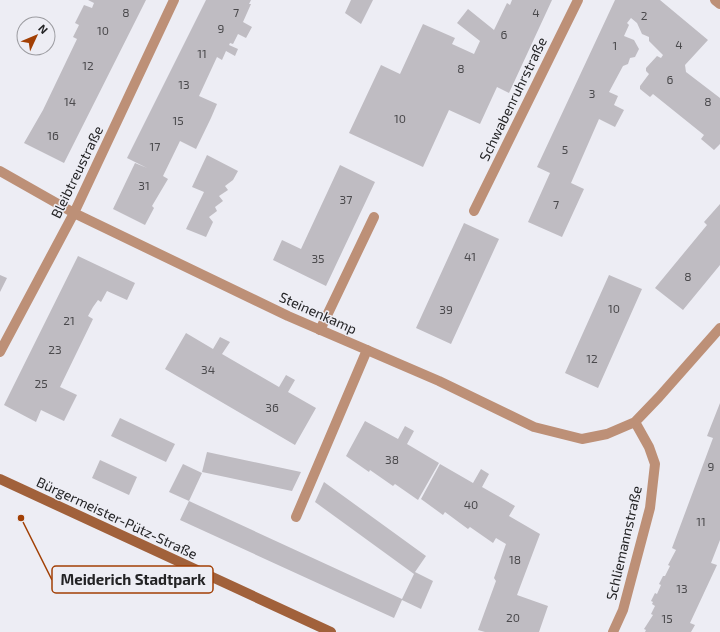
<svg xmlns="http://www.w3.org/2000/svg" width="720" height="632" font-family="'Exo 2',sans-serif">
<rect width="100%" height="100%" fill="#ededf4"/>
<path fill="#bfbcc2" d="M88,0H146L64,163L24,143L43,110L77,39L73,37L79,25L75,23L84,5L92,8L94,3Z
M206,0H251L249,4H251L243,22L252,27L246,38L238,34L233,44L230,43L229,45L238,49L235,56L226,51L222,60L217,57L199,96L217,104L211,118L196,149L180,141L163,176L168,179L152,206L154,208L145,225L113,209L135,163L147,168L127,158Z
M351,0H373L361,24L345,13Z
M512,0H552L509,93L497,87L480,124L449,110L423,167L349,133L381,65L400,74L423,24L455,38L452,44L474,54L480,41L457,23L468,9L494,30L507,3L510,5Z
M615,0H660L708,40L685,65L686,72L720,98V144L714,150L701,139L704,135L653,94L650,97L640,89V86L649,74L646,71V68L657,56L661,58L663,55L649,41V37L642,34L637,23L631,18L627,23L629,25L624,36L634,40L639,49L635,57L630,58L628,64L623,66L609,92L618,96L614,105L624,110L615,127L599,119L571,183L584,189L562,237L528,222L550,173L537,167Z
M207,155L238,171L233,180L225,186L228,190L219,196L223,201L215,207L217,211L209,217L213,222L206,237L186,229L204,192L192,187Z
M340,165L375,182L326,286L273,260L282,240L301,249Z
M720,204V265L683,310L655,288L707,225L704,222Z
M464,223L499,239L451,344L416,328Z
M78,256L135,283L127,300L107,291L101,302L98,300L93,307L88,316L93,319L60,387L77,395L64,421L41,410L36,422L4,405Z
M0,275L7,278L0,292Z
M609,275L642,289L598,388L565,373Z
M186,333L213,349L220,337L230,342L222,354L279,387L286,375L295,380L288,392L316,408L295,445L165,369Z
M720,403V540L711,563L717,565L690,623L695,625L691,632H645L646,630L644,629L653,615L651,614L655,606L652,604L653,602L651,601L655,593L657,594L661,585L659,584L663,576H665L670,566L668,565L676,550L672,548L713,438L707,436Z
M120,418L175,444L166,462L111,436Z
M365,421L398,439L405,426L414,431L407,444L439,463L418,500L395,484L393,486L370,470L369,472L346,456Z
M207,452L301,472L292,491L202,472Z
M100,460L137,477L129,495L92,478Z
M183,464L202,473L189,501L169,492Z
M440,464L473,483L481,469L489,474L482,487L515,506L509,516L540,534L517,595L548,606L539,632H485L478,630L496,581L494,578L506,544L496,538L493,543L470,527L468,529L445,512L443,515L421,499Z
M324,482L426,556L415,572L433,581L421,609L402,600L394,618L180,520L189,501L402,599L414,574L315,502Z"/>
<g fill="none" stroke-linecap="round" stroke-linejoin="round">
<path stroke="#bd9077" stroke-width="10" d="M320,330L374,217
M296,517L367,350"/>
<path stroke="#bd9077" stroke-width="10" d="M715,0L720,4
M0,171L74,213L288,316L439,381L534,427L582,439L607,434L635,422
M474,211L578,0
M0,352L74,213L174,0
M613,632L623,610L650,508L655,464L649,447L635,422L659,397L720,328"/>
<path stroke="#a1613b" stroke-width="10" d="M0,479L331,632"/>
</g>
<g text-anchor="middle" stroke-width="3" stroke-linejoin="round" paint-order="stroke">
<g font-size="12" fill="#4a494c">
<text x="126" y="17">8</text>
<text x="236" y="17">7</text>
<text x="536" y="17">4</text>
<text x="644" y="20">2</text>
<text x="221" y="33">9</text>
<text x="103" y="35">10</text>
<text x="504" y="39">6</text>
<text x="679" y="49">4</text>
<text x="615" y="50">1</text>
<text x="202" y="58">11</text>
<text x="88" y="70">12</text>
<text x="461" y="73">8</text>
<text x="670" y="84">6</text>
<text x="184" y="89">13</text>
<text x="592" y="98">3</text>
<text x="70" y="106">14</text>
<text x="708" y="106">8</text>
<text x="400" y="123">10</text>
<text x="178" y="125">15</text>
<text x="53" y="140">16</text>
<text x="155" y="151">17</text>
<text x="565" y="154">5</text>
<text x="144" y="190">31</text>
<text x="346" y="204">37</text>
<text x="556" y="209">7</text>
<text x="470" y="261">41</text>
<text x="318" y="263">35</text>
<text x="688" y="281">8</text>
<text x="614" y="313">10</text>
<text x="446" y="314">39</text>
<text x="69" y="325">21</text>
<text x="55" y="354">23</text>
<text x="592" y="363">12</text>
<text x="208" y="374">34</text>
<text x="41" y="388">25</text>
<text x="272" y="412">36</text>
<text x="392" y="464">38</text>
<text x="711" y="471">9</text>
<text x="471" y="509">40</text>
<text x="701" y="526">11</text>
<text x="515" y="564">18</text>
<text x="682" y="593">13</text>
<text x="513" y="622">20</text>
<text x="667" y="623">15</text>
</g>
<g font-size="14" fill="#232325" stroke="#ededf4">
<text transform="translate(513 99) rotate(-64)" y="5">Schwabenruhrstraße</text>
<text transform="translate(77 172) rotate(-64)" y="5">Bleibtreustraße</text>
<text transform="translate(318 313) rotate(24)" y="5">Steinenkamp</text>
<text transform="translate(117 518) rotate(25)" y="5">Bürgermeister-Pütz-Straße</text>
<text transform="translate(624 543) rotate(-77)" y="5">Schliemannstraße</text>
</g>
</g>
<path fill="none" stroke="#a23f04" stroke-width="1.5" d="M21 518L52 580"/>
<circle fill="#a23f04" stroke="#ededf4" stroke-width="1.5" cx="21" cy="518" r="4"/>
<rect fill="#ededf4" stroke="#a23f04" stroke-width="1.5" x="52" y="566" width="161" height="27" rx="4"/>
<g font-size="15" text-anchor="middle" font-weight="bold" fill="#232325">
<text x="133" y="585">Meiderich Stadtpark</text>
</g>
<g transform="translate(36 36) rotate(46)"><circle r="19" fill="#ededf4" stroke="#9c9ca1"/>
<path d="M0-3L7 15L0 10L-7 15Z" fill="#a23f04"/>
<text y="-6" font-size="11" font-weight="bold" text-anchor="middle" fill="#232325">N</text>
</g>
</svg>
